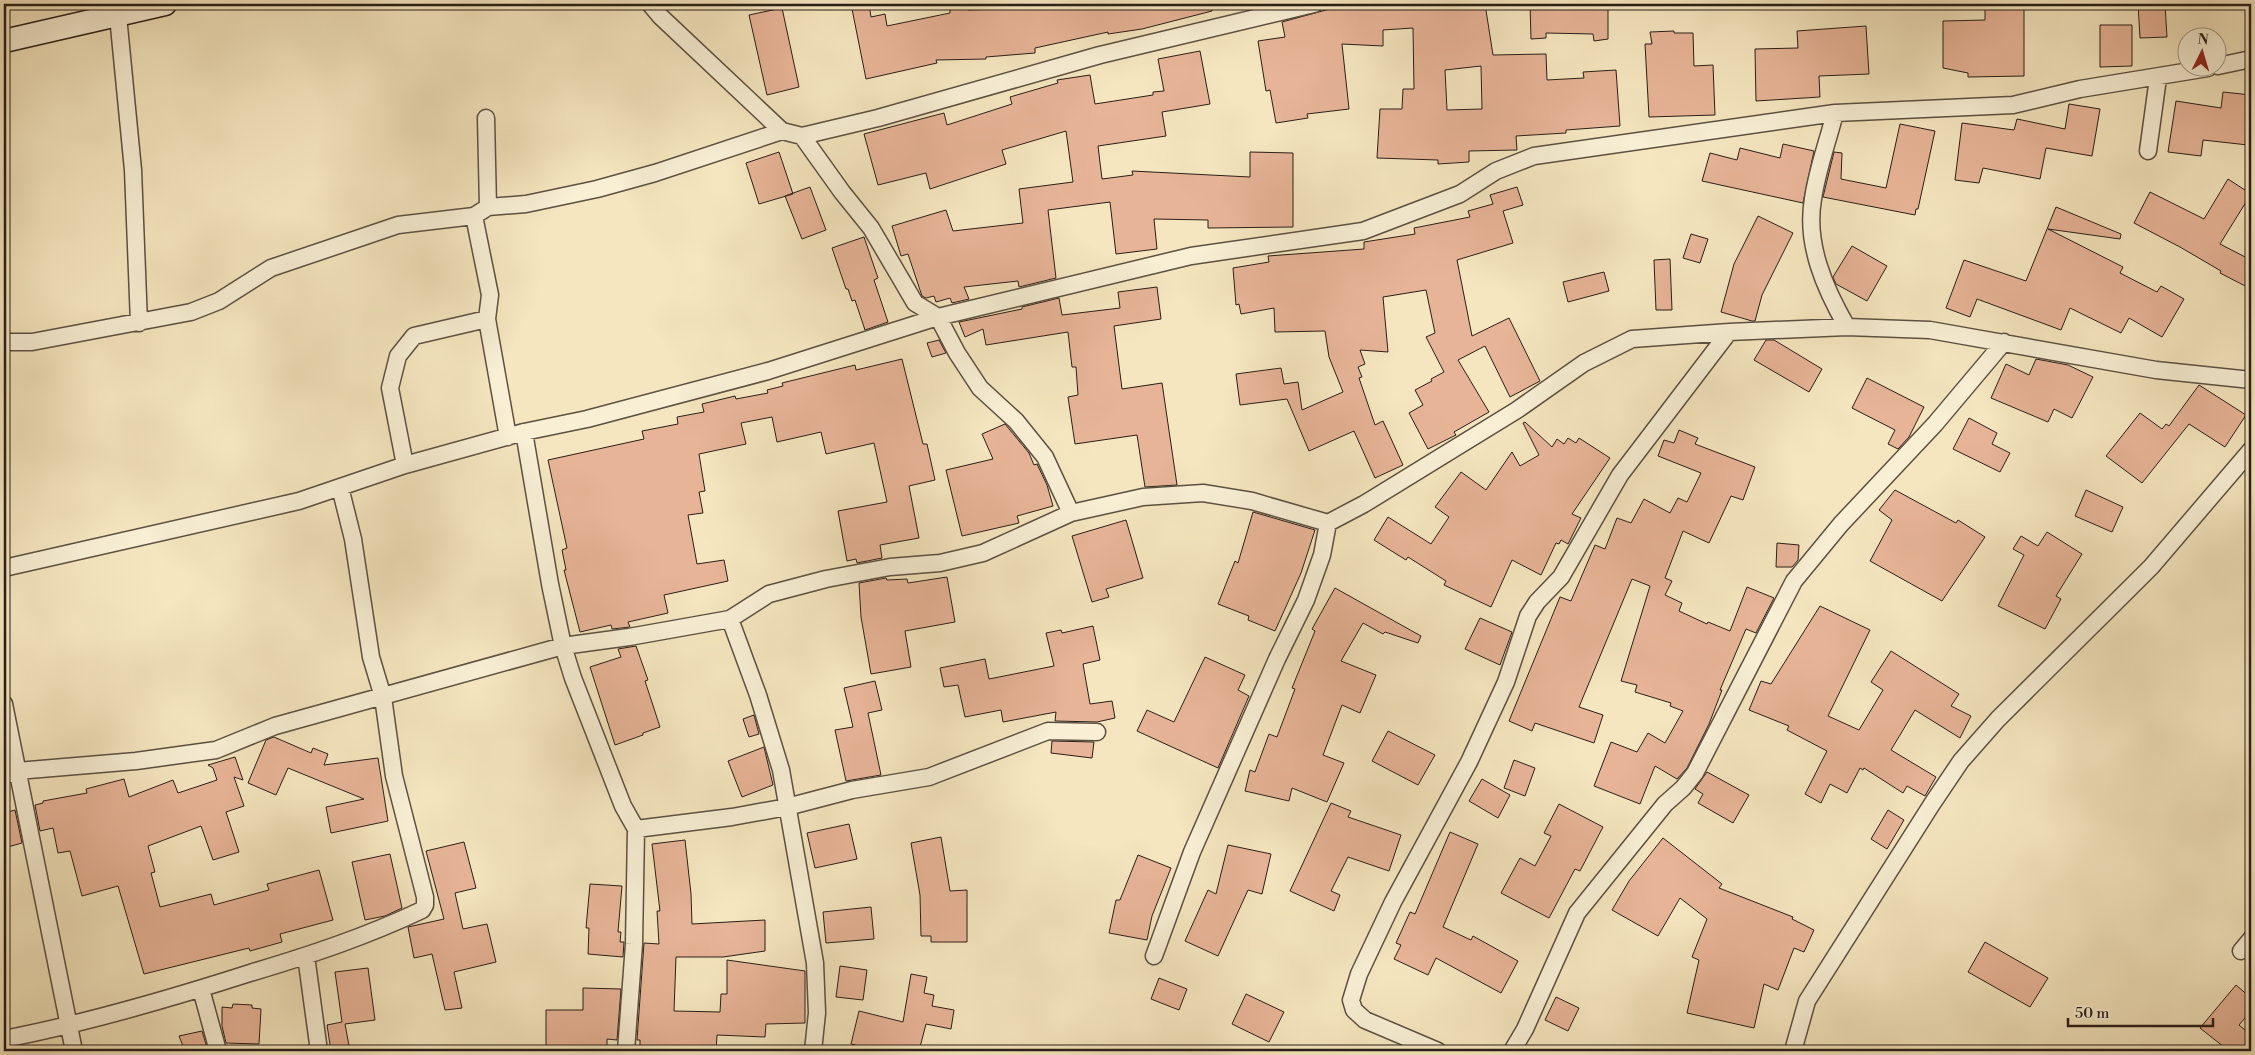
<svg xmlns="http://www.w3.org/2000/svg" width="2255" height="1055" font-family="'Libre Bodoni',serif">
<rect width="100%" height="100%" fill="#f5e6bf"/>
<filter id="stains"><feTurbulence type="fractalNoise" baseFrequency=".004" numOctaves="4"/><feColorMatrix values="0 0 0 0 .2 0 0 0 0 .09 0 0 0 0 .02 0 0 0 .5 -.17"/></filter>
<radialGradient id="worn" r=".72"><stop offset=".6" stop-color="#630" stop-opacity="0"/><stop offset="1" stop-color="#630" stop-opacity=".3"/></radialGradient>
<path fill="#e7b497" stroke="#291e18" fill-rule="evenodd" d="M851,4H869L871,17L885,14L887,26L950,13V4H968V10L999,9L998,4H1212V11L1142,29L1108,34V32L1035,48V53L986,57V59L936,60L937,63L866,79Z
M1348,4H1485L1493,55L1546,54L1547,80L1584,78L1583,72L1616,70L1620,126L1566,130V133L1516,136L1517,150L1469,151V162L1438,164V160L1377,158L1380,109H1402L1403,89H1414L1413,28L1383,30V46L1342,44L1349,109L1307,114L1308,118L1276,123L1270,90L1266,91L1258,41L1285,37L1282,22ZM1481,66L1482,109L1447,110L1445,70Z
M1530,4H1608V39L1594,41L1593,34L1546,33V38L1531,39Z
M1985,4H2024V76L1968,77V73L1943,68V21L1985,20Z
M2138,4H2165L2167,37L2140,38Z
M782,8L799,87L767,95L749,15Z
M2100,25H2132V66L2100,67Z
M1866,26L1869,74L1819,76L1820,97L1756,101L1755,49L1798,48L1797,31Z
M1674,31V33H1693L1694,66L1713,65L1715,115L1649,117L1645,44H1652L1650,32Z
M1200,51L1210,104L1162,112L1166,136L1098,146L1102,179L1133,175L1132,171L1250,177V152L1293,153V227L1208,228V220L1154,219L1157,249L1116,254L1110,202L1048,210L1056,278L1019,287L1018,281L964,287L969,299L952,303L950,298L936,302L934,296L926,298L922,296L908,254L901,256L892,226L946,210L953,231L1023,223L1019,189L1073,182L1066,131L1002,150L1006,164L930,189L926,173L878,185L864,134L944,113L947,125L1012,104L1010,97L1058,83L1057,80L1090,75L1095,104L1153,95V92L1164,91L1158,59Z
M2223,92L2251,95L2248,145L2203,140L2201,156L2168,152L2176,101L2221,108Z
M2069,104L2100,109L2092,156L2046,148L2040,179L1983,168L1979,183L1955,180L1962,123L2014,130L2017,119L2065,129Z
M1900,124L1935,131L1918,209H1916L1915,215L1823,197L1834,152L1842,153L1841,179L1886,188Z
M1783,144L1814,151L1803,203L1702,181L1710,153L1737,160L1740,148L1780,158Z
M779,152L793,194L759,204L746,163Z
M2228,179L2251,194L2220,244L2251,260V289L2220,273L2221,271L2180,247L2134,223L2150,192L2204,219Z
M810,187L826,230L802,239L785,196Z
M1517,187L1523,205L1503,211L1513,243L1457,260L1472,336L1509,318L1540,381L1510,397L1485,346L1458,360L1489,412L1454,432L1456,435L1428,449L1409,413L1423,405L1415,390L1432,381L1431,379L1444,372L1426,337L1435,333L1426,290L1383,297L1388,352L1360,350L1365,364L1358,367L1362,377L1359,378L1375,425L1383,421L1403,465L1375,478L1354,431L1309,451L1287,399L1240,405L1236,374L1281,368L1284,384L1298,382L1302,410L1343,392L1329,357L1325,331L1275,332L1274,308L1241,314L1239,304L1236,305L1233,268L1269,262L1268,256L1364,249V242L1415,234L1414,228L1470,217L1468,211L1493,204L1490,195Z
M2056,207L2121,234L2120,239L2048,229L2123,267L2120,273L2157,292L2161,286L2184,299L2162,337L2129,318L2121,333L2070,308L2061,330L1977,299L1970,317L1946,308L1964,260L2026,281Z
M1758,216L1793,233L1762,295L1755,321H1752L1721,312L1734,264Z
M1691,234L1708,239L1700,263L1683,258Z
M864,237L878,278L874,280L888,322L865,330L855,300L852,301L848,289H846L832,248Z
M1852,246L1887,266L1867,301L1836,284L1833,277Z
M1670,259L1672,310H1656L1654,260Z
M1604,272L1609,291L1568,302L1563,282Z
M1157,287L1161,319L1114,326L1122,389L1162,383L1177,485L1145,487L1137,435L1075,444L1068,397L1078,395L1076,367H1072L1068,332L986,345L983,329L965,337L959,322L1022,309V307L1059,298L1062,315L1120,308L1118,292Z
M939,340L946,353L932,357L927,343Z
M1766,340H1774L1822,369L1809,392L1754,360Z
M902,359L923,444H927L935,480L909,486L919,538L880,545L882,558L857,563L856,559L847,561L838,511L887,502L874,443L826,454L821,432L777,442L772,417L741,423L746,444L699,454L705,491L699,492L703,513L688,515L697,564L724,560L728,581L664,595L668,613L628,622L630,627L612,629L611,625L580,632L564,570H566L562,550L567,548L548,460L644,439L642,431L678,424L677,417L704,412L702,404L735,396L736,399L768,393L767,390L783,386L782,383L855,365L856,370Z
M2036,359L2068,365L2093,377L2072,418L2054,409L2048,422L1991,398L2006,364L2029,375Z
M1867,378L1924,407L1909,437L1898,449L1888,444L1895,430L1852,408Z
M2199,385L2246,415L2225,447L2189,424L2142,483L2106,456L2140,413L2162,429L2166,424L2169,426Z
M1969,418L1997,433L1992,444L2010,453L2000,472L1953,449Z
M1525,422L1552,447L1557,439L1564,444L1568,438L1576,443L1579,438L1610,458L1572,514L1581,518L1568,544L1561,540L1559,544L1556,543L1541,575L1512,560L1491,607L1444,585L1446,581L1408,557L1406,560L1374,540L1388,517L1431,544L1449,517L1435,507L1461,472L1486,490L1512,452L1520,466L1539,455L1523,423Z
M1005,424L1029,453L1034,465L1037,464L1047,485L1053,506L1017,516L1019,523L962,536L946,470L993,459L982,434Z
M1679,430L1698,438L1695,444L1755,467L1743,500L1731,496L1709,543L1683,531L1665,578L1672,581L1665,595L1682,603L1679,611L1707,624L1708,622L1730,631L1747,587L1774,598L1756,633L1746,629L1720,690H1722L1709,724L1687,768L1677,779L1655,766L1640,804L1594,786L1611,742L1637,752L1648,733L1665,743L1683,711L1670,706L1671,703L1635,692L1637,685L1621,681L1650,586L1632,579L1579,707L1603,715L1594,743L1535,723L1532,731L1509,721L1560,597L1571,601L1595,545L1605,549L1617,518L1631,523L1644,499L1670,513L1678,498L1687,502L1701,473L1658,456L1664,440L1674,443Z
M1895,490L1956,523L1958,520L1985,537L1942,601L1870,561L1892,520L1879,510Z
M2086,490L2123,507L2112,532L2075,516Z
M1253,512L1315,530L1301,573L1275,631L1248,620L1249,616L1218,604L1235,561L1238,563Z
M1126,520L1143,578L1106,589L1109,597L1092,602L1072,536Z
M2047,532L2082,554L2056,596L2061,599L2045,629L1998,606L2024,555L2013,549L2021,536L2038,546Z
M1777,543L1799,545L1798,560L1792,567H1776Z
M947,577L955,622L905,631L911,667L871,674L861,617L859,583L886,578L887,580L907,579L908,583Z
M1335,588L1421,636L1418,643L1385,632L1383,634L1363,623L1341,661L1376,675L1360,713L1342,705L1323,755L1344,763L1327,802L1292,788L1289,801L1245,791L1250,770L1255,772L1269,734L1277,737L1295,689L1292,688L1315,631L1312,629Z
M1820,606L1870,630L1828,716L1859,730L1883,690L1871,682L1891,651L1959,694L1951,706L1971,716L1960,738L1915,710L1891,750L1936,777L1925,796L1907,786L1903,793L1864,768L1863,770L1860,768L1847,793L1830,784L1821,803L1805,794L1827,751L1787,730L1789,726L1749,710L1761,681L1771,684Z
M1480,618L1512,632L1500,665L1465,649Z
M1093,626L1100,660L1083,664L1090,704L1112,701L1115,718L1097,722L1055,721L1056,712L1003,722L1001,710L965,717L958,685L944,687L940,668L985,659L989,679L1054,666L1046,633L1061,630L1062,633Z
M636,646L648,680L645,681L660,727L643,733V735L615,745L590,667L621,657L618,649Z
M1205,657L1245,675L1238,690L1249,696L1218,768L1137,731L1147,710L1174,722Z
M875,681L882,710L868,713L881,775L846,781L835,730L853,727L844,688Z
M754,715L759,734L749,737L743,719Z
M1388,731L1435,755L1418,785L1372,761Z
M274,737L311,753L313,748L328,754L324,765L378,758L388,821L331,833L326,807L364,799L288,768L276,795L248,783L266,740Z
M1052,741L1094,742L1092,758L1051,753Z
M764,747L773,785L742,797L728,761Z
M235,757L243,780L234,777L244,806L226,812L239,852L213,860L201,826L148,846L155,872L151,873L160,907L211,894L214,905L269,890L267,884L319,870L333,920L280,934L282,942L250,951L249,948L144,974L118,886L82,896L70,851L58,853L53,828L40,831L35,805L43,803V801L87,793L86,789L124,779L129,797L173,780L178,793L217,780L213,768L208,765Z
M1514,760L1535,768L1525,796L1504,788Z
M1707,772L1749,795L1733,823L1698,803L1703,794L1695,789Z
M1482,779L1510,795L1498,818L1469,801Z
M1331,803L1351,811L1348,817L1401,835L1389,871L1348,857L1331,891L1340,895L1334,911L1290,891Z
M1559,804L1603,827L1580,871L1575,869L1549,918L1501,893L1520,858L1535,866L1551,836L1544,833Z
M15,810L22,843L4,848V813Z
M1888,810L1904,820L1887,849L1871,839Z
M849,824L857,859L815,868L807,833Z
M1450,832L1478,844L1443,927L1471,940L1473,936L1518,961L1501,993L1436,958L1428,975L1394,959L1401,945L1396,943L1410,912L1415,914Z
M941,837L950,891L967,890V942H931V936H921L920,895L911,843Z
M1663,838L1722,884L1719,888L1793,917L1792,919L1814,930L1804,952L1794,948L1778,990L1764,984L1754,1028L1687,1013L1699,960L1692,957L1707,919L1680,898L1658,936L1612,910L1629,881Z
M685,840L691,894L692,924L765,920V951L723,957H676L674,1011L720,1012L721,994H727V960L805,971V1023L766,1024L765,1037L717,1035L716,1051H640V1040H637L644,943L659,944L657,911H660L652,844Z
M464,842L476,888L455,893L463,929L487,924L496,962L454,972L462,1008L445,1010L432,954L414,958L408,927L444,919L426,851Z
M1228,845L1271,854L1262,894L1248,890L1218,956L1185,941L1208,890L1216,894Z
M390,854L402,908L385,916L365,920L352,862Z
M1138,855L1171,868L1152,916L1147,940L1109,933L1116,900H1120Z
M590,884L622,886L618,932H621L620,942H624L623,957L588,954L589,928H586Z
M871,907L874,939L826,943L823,912Z
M1985,942L2048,978L2030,1007L1968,972Z
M840,966L867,970L863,1000L836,997Z
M368,968L375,1020L345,1024L350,1051H331L327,1025L342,1022L335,972Z
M911,974L927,977L924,993L934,995L932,1006L954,1010L951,1029L926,1024L919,1051H879L851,1044L859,1011L903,1022Z
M1159,978L1187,989L1179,1010L1151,999Z
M2236,985L2251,998V1011L2239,1025L2251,1035V1051H2229L2200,1028Z
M583,988L621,989L617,1040L607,1039V1051H546V1010H583Z
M1246,994L1284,1012L1269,1042L1232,1024Z
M1556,997L1579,1008L1568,1031L1545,1020Z
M233,1004L252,1005V1008L261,1009L259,1044L226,1043L222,1026V1007L232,1008Z
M202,1031L208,1051H185L179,1036Z"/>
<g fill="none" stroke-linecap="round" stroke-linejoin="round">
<g stroke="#5c5042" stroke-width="19">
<path id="street" d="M650,4L660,16L782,131L802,136L842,192L871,228L915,303L938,317L957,353L980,388L1016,421L1045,457L1071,513
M118,16L133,170L139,323
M2218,66L2251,59
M1835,113C1828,141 1817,170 1813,199C1805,244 1825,289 1847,327
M486,118L488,207
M802,136L878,118L1100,55L1314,4
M2148,151L2158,78
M474,216L490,295L487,319L508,437
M4,342H32L191,312L219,301L271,268L398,225L474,216L488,207L526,204L597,189L655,173L782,131
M524,432L550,584L563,646L573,678L623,806L636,829L634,944L626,1051
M405,465L390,388L398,356L414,336L487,319
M4,568L299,501L405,465L524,432L587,419L768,371L938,317L1191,256L1363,231L1460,194L1496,171L1534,156L1835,113L2013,105L2080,89L2208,68
M730,619L758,695L781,770L815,963L817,1013L813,1051
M4,704L74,1051
M4,775L17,771L136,761L216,750L275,726L563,646L629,637L730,619L769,594L826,579L890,567L940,563L983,553L1071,513L1143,497L1203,493L1252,501L1328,523L1364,504L1517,410L1584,363L1632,339L1729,332L1847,327L1930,330L2156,370L2251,380
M636,829L732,817L787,807L852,790L929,777L1048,731L1097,732
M2241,951L2251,939
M306,956L319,1051
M1154,956L1192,852L1277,659L1306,600L1322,555L1328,523
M201,989L218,1051
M4,1039C87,1023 169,999 250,973C310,955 365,937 422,910L425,905V897L394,776L383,697L371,657L353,539L340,487
M1438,1051L1365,1020L1354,1010L1351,1000L1359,974L1393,902L1469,762L1506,682L1528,616L1537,602L1561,577L1620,475L1729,332
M1512,1051L1525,1029L1577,913L1665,804L1683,788L1695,773L1794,581L1841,524L1935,424L2004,342
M1793,1051L1807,1001L1932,804L1961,761L1998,719L2151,567L2251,450"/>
</g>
<g stroke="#291e18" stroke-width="25">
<path id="secondary" d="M4,41L165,4"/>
</g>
<use href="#street" stroke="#f8efd5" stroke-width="16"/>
<use href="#secondary" stroke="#f8efd5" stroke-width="22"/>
</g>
<rect width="2255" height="1055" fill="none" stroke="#f5e6bf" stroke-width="20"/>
<rect x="5" y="5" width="2245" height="1045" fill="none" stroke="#291e18" stroke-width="2.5"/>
<rect x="10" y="10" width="2235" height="1035" fill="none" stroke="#291e18"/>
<g transform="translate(2202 52) rotate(5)"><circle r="24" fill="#f8efd5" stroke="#a59b89"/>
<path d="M0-4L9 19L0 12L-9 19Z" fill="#8f2418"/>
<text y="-8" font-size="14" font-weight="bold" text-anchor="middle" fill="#291e18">N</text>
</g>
<path d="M2068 1018v8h145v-8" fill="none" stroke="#291e18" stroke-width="2.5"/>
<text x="2075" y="1018" font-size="15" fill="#291e18" stroke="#f8efd5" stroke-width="4" paint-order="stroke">50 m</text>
<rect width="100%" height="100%" filter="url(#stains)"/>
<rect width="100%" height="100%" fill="url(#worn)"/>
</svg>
